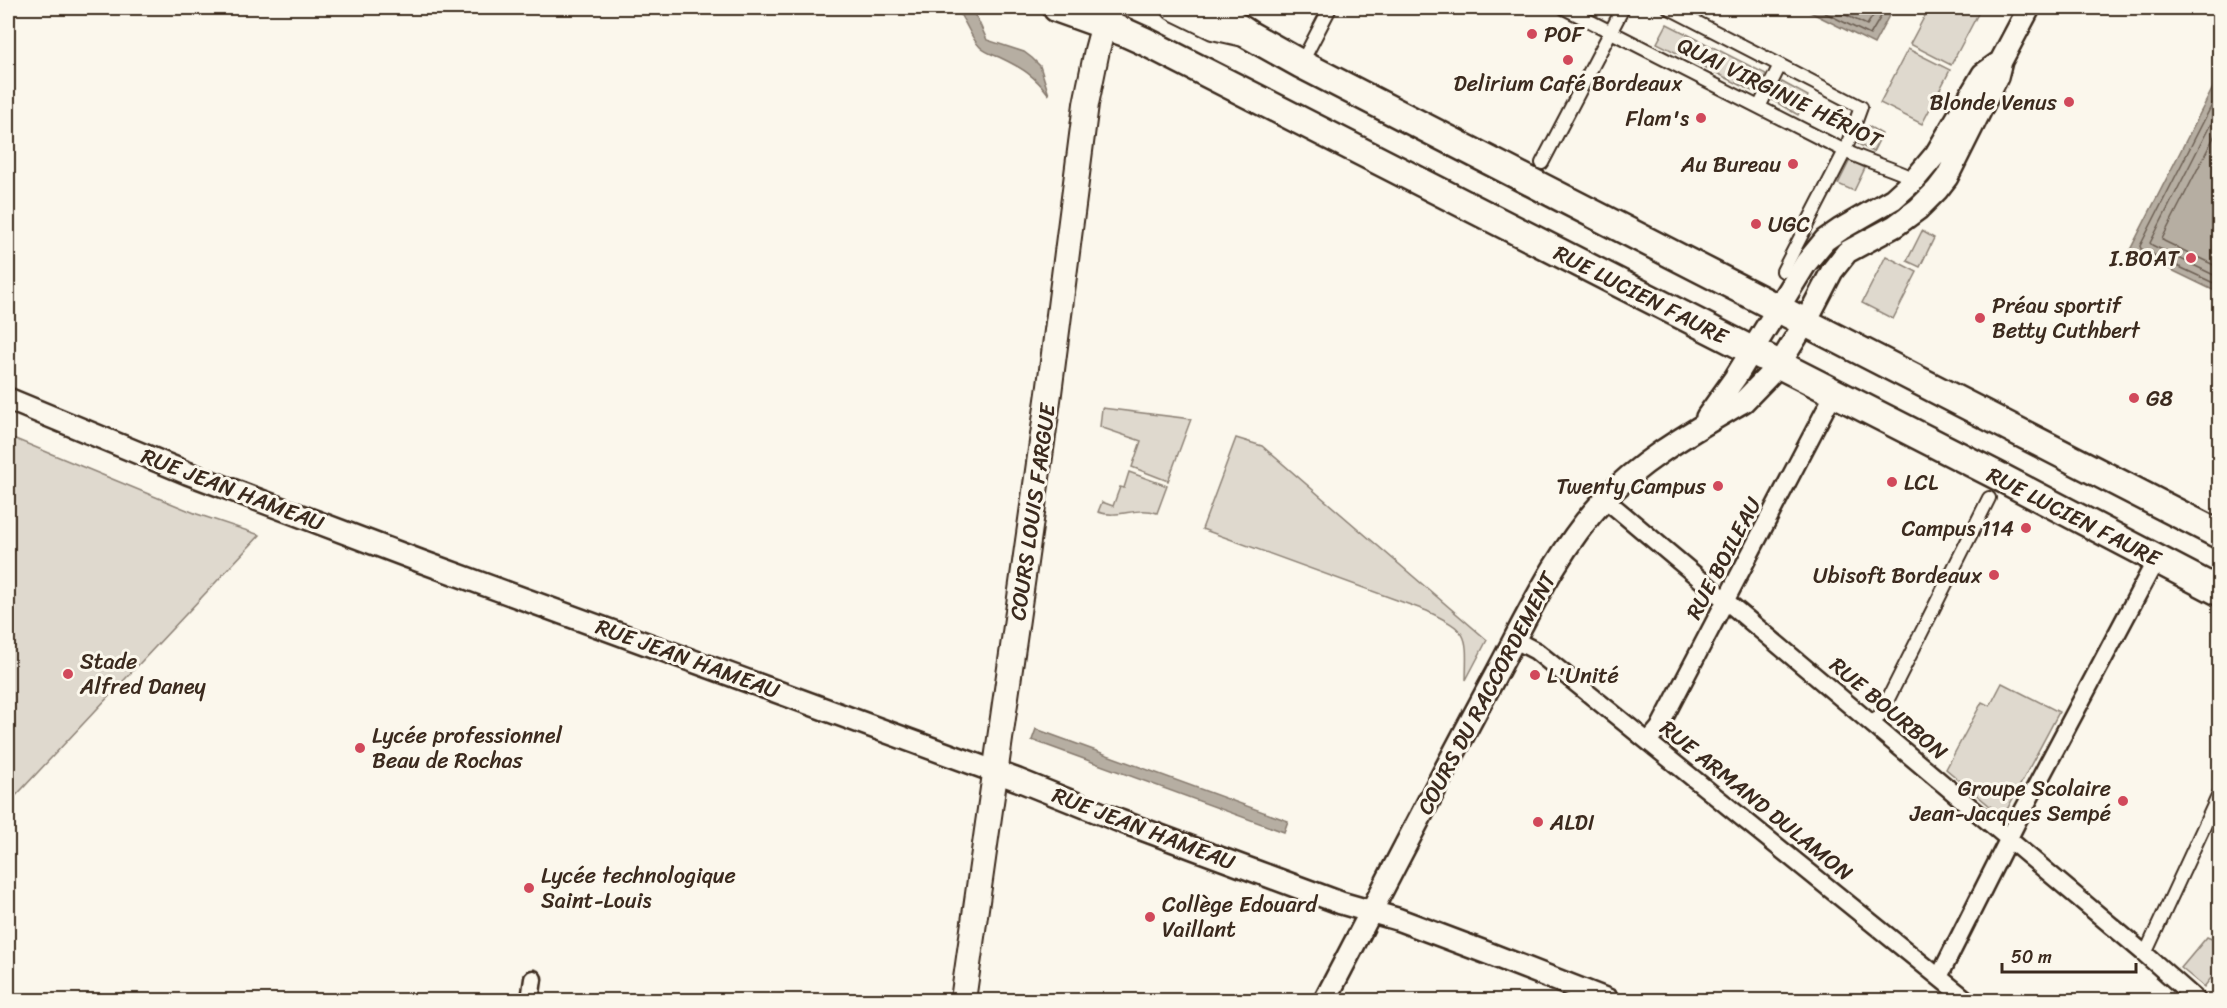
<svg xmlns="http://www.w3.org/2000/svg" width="2227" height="1008" font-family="Sriracha,sans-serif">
<rect width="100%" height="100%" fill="#fbf7ec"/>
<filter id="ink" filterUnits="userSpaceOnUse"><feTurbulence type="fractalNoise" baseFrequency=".0167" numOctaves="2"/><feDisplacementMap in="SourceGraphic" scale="12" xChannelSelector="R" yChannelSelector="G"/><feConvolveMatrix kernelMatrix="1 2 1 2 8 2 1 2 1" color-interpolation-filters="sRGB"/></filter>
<g filter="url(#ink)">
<path fill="#dfd9ce" stroke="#8d8276" stroke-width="1.5" d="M1929,8H1981L1951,65L1910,44Z
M1667,24L1766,74L1756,93L1657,43Z
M1908,49L1950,70L1922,124L1880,103Z
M1782,82L1808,96L1798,115L1772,100Z
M1868,126L1882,134L1873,152L1858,144Z
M1850,160L1865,168L1854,191L1838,184Z
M1922,231L1934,238L1920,267L1907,261Z
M1886,256L1917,272L1893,319L1862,303Z
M1102,408L1191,419L1168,481L1132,467L1141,441L1100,427Z
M8,436L197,514L260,535L8,804Z
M1236,438L1262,446L1487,640L1466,680C1467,634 1470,632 1427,611L1202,529Z
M1129,472L1167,486L1157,513C1137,506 1118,519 1098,512L1102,502L1113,506L1120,487L1124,488Z
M2002,683L2059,712L2003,817L1946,769L1982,702L1990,706Z
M2207,937L2219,942V968L2204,987L2181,968Z"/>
<path fill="#b6aea2" stroke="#85796d" stroke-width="1.5" d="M955,8H968L977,18L987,40L1024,52L1032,58L1040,66L1049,95C1035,76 1022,68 1001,58C994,55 986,53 980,47C969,36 966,19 955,8Z
M1802,8H1893L1874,44Z
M2219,76V293L2130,250Z
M1036,729L1288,821L1284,832L1032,740Z"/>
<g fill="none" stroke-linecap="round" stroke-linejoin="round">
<path stroke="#6c5f53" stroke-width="1.5" d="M1815,8L1870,35L1886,8
M1831,8L1867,25L1878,8
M2220,89L2140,246L2141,249L2220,286
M2220,106L2150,243L2152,245L2220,278
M2220,125L2162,239L2164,241L2220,268"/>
<g stroke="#3b2a1e" stroke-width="16">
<path id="pedestrian" d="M1564,8L1845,151C1868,162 1892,168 1915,179
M1669,8L1861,107L1845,151L1783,271
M1301,64L1330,8
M1759,107L1780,65
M1542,163L1623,8
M1873,724L1880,715L1989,498
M2145,954L2220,792"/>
</g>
<g stroke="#3b2a1e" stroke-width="21">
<path id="minor" d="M1605,499L2145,954L2197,1000
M1515,640L1536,651L1967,1000
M1648,741L1659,728L1834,393
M1939,977L2018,820L2157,558
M530,1000L533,979"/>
</g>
<g stroke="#3b2a1e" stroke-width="26">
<path id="tertiary" d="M8,399L187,473L420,561L1018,780L1120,821L1260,873L1341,903L1397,919L1490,954L1608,1000
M1707,417L1735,378L1806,263L1825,240L1841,229L1893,199L1915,179L1936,154L1983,74L1997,64
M1325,1000C1381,893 1436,785 1494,678C1527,617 1556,552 1603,501C1642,459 1695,430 1744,401L1779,365L1805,323L1832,271L1847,252L1895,226L1918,209L1937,190L1947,177L1997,77L2001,61L2029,8"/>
</g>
<g stroke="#3b2a1e" stroke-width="28">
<path id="secondary" d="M1174,8L1213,27L1244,34
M963,1000L1049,393L1086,104L1097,50L1104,24L1112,8"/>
</g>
<g stroke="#3b2a1e" stroke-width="32">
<path id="primary" d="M1057,8L1124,32L1144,41L2000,477L2220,592
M1209,8L1249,35L1301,64L2220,535"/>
</g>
<use href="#pedestrian" stroke="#fbf7ec" stroke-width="12"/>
<use href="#minor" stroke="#fbf7ec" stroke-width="16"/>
<use href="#tertiary" stroke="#fbf7ec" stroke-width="21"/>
<use href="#secondary" stroke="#fbf7ec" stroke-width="24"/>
<use href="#primary" stroke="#fbf7ec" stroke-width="27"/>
</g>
</g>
<g fill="#d1495b" stroke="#fbf7ec" stroke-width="2">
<circle cx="1532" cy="34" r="6"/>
<circle cx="1568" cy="60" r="6"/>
<circle cx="2069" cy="102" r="6"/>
<circle cx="1701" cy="118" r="6"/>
<circle cx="1793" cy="164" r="6"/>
<circle cx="1756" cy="224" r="6"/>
<circle cx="2191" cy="258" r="6"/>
<circle cx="1980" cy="318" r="6"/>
<circle cx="2134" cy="398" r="6"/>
<circle cx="1892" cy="482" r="6"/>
<circle cx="1718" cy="486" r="6"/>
<circle cx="2026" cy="528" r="6"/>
<circle cx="1994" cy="575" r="6"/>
<circle cx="68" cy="674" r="6"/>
<circle cx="1535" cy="675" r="6"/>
<circle cx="360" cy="748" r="6"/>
<circle cx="2123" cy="801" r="6"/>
<circle cx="1538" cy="822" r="6"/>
<circle cx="529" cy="888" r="6"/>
<circle cx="1150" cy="917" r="6"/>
</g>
<g text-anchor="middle" stroke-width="6" stroke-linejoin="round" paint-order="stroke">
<g font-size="22" fill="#3b2a1e" stroke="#fbf7ec" text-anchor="start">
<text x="1544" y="42">POF</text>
<text x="1568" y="91" text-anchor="middle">Delirium Café Bordeaux</text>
<text x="2057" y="110" text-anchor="end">Blonde Venus</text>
<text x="1689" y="126" text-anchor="end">Flam's</text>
<text x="1781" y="172" text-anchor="end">Au Bureau</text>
<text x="1768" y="232">UGC</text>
<text x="2179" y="266" text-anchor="end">I.BOAT</text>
<text x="1992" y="313">Préau sportif<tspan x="1992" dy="25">Betty Cuthbert</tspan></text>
<text x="2146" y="406">G8</text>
<text x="1904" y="490">LCL</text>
<text x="1706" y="494" text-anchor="end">Twenty Campus</text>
<text x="2014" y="536" text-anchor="end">Campus 114</text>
<text x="1982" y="583" text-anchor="end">Ubisoft Bordeaux</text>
<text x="80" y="669">Stade<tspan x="80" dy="25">Alfred Daney</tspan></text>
<text x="1547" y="683">L'Unité</text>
<text x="372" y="743">Lycée professionnel<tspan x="372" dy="25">Beau de Rochas</tspan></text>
<text x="2111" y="796" text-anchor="end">Groupe Scolaire<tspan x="2111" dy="25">Jean-Jacques Sempé</tspan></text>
<text x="1550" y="830">ALDI</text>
<text x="541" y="883">Lycée technologique<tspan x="541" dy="25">Saint-Louis</tspan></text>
<text x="1162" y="912">Collège Edouard<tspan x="1162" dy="25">Vaillant</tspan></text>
</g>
<g font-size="22" fill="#3b2a1e" stroke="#fbf7ec">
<text transform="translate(1780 92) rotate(26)" y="8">QUAI VIRGINIE HÉRIOT</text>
<text transform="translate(1641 294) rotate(27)" y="8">RUE LUCIEN FAURE</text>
<text transform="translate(233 489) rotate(21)" y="8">RUE JEAN HAMEAU</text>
<text transform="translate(1032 512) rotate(-82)" y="8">COURS LOUIS FARGUE</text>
<text transform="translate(2074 516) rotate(27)" y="8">RUE LUCIEN FAURE</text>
<text transform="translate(1723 558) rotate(-62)" y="8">RUE BOILEAU</text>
<text transform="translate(688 658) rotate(20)" y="8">RUE JEAN HAMEAU</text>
<text transform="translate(1486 693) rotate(-62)" y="8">COURS DU RACCORDEMENT</text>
<text transform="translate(1889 708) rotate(40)" y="8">RUE BOURBON</text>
<text transform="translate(1757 800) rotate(39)" y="8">RUE ARMAND DULAMON</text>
<text transform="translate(1144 828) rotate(21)" y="8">RUE JEAN HAMEAU</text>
</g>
</g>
<rect width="2227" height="1008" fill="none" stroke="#fbf7ec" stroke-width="30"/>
<rect x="15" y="15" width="2197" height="978" fill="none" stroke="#3b2a1e" stroke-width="2" filter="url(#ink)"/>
<path d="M2002 963v9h134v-9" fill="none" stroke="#3b2a1e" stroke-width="3"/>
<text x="2011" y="963" font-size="18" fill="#3b2a1e" stroke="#fbf7ec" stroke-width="4.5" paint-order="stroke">50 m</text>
</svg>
